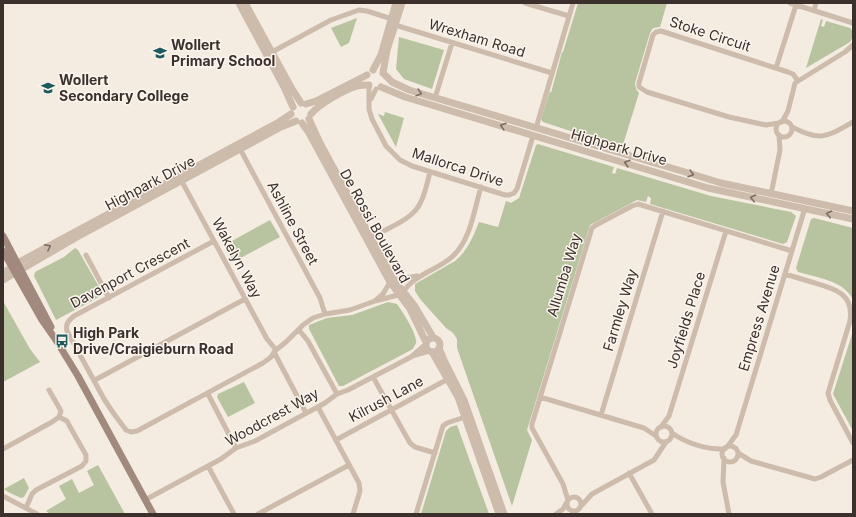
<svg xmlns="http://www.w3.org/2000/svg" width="856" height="517" font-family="Inter,sans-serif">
<rect width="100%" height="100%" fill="#f4ebe1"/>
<path fill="#b8c4a0" d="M578,3H667L660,27L653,28L650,33L635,83L636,89L639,93L622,148L543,122L541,119L550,91L551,93L562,52H563Z
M357,18L349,43L341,47L331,28Z
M821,19L823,20L821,26L824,27L826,21L850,28C854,31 853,38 850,42L806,68Z
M399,37L444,50L432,89L404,79L396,69Z
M385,112L404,118L396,147L378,114L384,116Z
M538,144L614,167L612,173L615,174L617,168L711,196L791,212L796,216L787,242L783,244L650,204L651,198L648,196L646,202L637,200L590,225L527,430L532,440L512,506L457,348V339L453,333L446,328L420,299L415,291V284L455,261C468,250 473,237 479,222L498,227L506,201L511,203L519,198L536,145Z
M814,218L853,228V299C842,280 818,278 798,272L796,268L811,219Z
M270,220L280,237L233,262L225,248L231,245L230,242Z
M75,248L78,250L102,292L101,296L56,320L34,276L35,272L64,257Z
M3,301L30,349L40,362L3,382Z
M388,302L397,304C402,311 418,335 416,343C416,344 413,348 413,349L343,386H339L309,329V325L327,318L352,315Z
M853,331V431L833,394Z
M244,382L255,403L228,417L217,397L218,394Z
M457,425L489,514H421L446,431L450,427Z
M98,465L125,514H50L46,511L66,499L59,486L72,479L79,493L94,485L87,471Z
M24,478L29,488L24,497L21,498L8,492L4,489Z"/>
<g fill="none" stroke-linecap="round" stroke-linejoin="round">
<path stroke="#cdbbac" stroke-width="5" d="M525,3L569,16
M790,3L853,23
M814,10L816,3
M395,25L552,73
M272,52L331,20L359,10L367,11L392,19
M776,68L796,5
M369,86V109L372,119L386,146L400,160L412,166L505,195H509L514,193L517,189L533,136
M435,98L452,43
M371,99L376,89
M776 129a8 8 0 1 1 16 0a8 8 0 1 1-16 0Z
M782,122L788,111L795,83L845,52L853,45
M779,123L766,125L729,117L647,92L639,87V83L653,35L656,32L661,31L788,72L793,74L798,81
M792,127C821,142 826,137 853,122
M536,128L573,3
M239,147L320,298L325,314
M180,178L267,339L276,350
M771,194L780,150L779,135
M371,237C385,230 410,220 418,207C425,197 427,183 430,172
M214,241L74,316C69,320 65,324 67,331L104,399L114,414L126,430L131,432L137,431L263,363L270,358L276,350L286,342L303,325L313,318L325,314L350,310L375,301L398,295
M86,255L109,298
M785,274C795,277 805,280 815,283C836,289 854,294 850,321L828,393L830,400L853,443
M394,280L417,276
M403,292C415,274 438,270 453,256C471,239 474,210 481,187
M376,300L383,294L390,282
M299,330L308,341L337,394
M274,352L306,413
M412,356L429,351
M373,377L410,443L415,447L435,453
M95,380L245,299
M208,394L236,448
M540,397L644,428L656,436
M318,407L359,483L360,491L353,514
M601,415L663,211
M656 434a8 8 0 1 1 16 0a8 8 0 1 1-16 0Z
M661,427L669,416L726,231
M672,433C686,443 707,450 725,449
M336,440L448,379
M722 454a8 8 0 1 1 16 0a8 8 0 1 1-16 0Z
M727,447L736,435L805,208
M3,449L52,422L59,417L61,411L49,390
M738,453L751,461L815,479L821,477L853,460
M724,458L723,482L729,514
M208,466L234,514
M629,473L652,514
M3,496L37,514
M567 504a7 7 0 1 1 14 0a7 7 0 1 1-14 0Z
M145,500L221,459L236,448L255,441L325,403L337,394L348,390L411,357L426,344
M568,500L563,484L532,428V424L592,228L596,225L632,206L638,204L792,251
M582,505L592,494L654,460L666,442
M26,508L32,494L36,490L82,466L86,461V455L69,425L67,421L59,417
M258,514L349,465
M416,514L443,426L447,423L465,417
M556,514L563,509L567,502"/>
<path stroke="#cdbbac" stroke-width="7" d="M239,3L284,87L293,107
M245,3L292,89L301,103
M373,70L381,55L396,3
M383,73L387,50L402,3
M385,75L392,82L409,90L695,175L721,183L853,211
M381,87L405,97L708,188L853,219
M306,104L316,101L367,75
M311,114C318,105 345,89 357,86C361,85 365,85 369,85
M309,119L320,143L394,280L414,305L433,337
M302,123L309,133L390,282L410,309L426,342
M3,273L23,260L279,122L291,114
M3,280L77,237L281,127L296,121
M426 345a7 7 0 1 1 14 0a7 7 0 1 1-14 0Z
M439,348L444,360L464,400L504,514
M432,352L458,397L499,514"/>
<path stroke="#a18a7d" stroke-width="7" d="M3,236L51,327
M3,251L42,320L56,340L78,376L153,514"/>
</g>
<defs><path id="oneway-chevron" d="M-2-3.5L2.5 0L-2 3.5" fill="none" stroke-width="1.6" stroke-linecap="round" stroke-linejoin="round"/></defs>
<g stroke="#7d6f65">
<use href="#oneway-chevron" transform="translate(419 93) rotate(17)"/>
<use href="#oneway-chevron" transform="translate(503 126) rotate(-163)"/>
<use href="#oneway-chevron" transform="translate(627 163) rotate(-163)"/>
<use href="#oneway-chevron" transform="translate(691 174) rotate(17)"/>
<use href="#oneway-chevron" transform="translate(753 198) rotate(-168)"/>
<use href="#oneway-chevron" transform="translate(829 214) rotate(-168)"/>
<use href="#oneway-chevron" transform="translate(48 247) rotate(-28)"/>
</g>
<defs>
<g id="school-bare" transform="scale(1.08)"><path d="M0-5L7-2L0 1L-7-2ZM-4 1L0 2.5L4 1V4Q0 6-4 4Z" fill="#1f5a5e" stroke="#fbf5ee" stroke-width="2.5" paint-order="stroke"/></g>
<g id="bus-bare" transform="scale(1.08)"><path d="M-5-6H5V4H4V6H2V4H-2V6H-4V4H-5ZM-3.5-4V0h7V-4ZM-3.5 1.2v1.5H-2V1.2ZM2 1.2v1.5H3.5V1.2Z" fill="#1f5a5e" stroke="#fbf5ee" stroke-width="2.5" paint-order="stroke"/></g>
</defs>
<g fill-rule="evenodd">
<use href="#school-bare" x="160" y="53"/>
<use href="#school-bare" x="48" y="88"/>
<use href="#bus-bare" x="62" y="341"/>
</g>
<g text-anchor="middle" stroke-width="3" stroke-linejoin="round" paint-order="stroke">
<g font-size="14" fill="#3b302b" stroke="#fbf5ee">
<text transform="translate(710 34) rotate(18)" y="5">Stoke Circuit</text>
<text transform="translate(477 38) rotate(17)" y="5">Wrexham Road</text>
<text transform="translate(619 147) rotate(16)" y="5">Highpark Drive</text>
<text transform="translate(458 167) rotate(18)" y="5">Mallorca Drive</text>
<text transform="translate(150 183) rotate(-28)" y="5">Highpark Drive</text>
<text transform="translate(293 223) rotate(62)" y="5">Ashline Street</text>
<text transform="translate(375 226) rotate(61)" y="5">De Rossi Boulevard</text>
<text transform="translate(237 258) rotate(62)" y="5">Wakelyn Way</text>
<text transform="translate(130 273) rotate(-28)" y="5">Davenport Crescent</text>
<text transform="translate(564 275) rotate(-73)" y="5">Allumba Way</text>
<text transform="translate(620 310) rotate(-73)" y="5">Farmley Way</text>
<text transform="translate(759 318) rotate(-73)" y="5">Empress Avenue</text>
<text transform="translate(686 320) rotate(-73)" y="5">Joyfields Place</text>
<text transform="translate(386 399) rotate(-28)" y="5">Kilrush Lane</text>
<text transform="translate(272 417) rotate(-29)" y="5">Woodcrest Way</text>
</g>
<g font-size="14" font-weight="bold" fill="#3b302b" stroke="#fbf5ee" text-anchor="start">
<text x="171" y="50">Wollert<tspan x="171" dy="16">Primary School</tspan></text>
<text x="59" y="85">Wollert<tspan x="59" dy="16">Secondary College</tspan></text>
<text x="73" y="338">High Park<tspan x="73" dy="16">Drive/Craigieburn Road</tspan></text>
</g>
</g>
<rect width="856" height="517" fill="none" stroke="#3b302b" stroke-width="8"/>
</svg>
